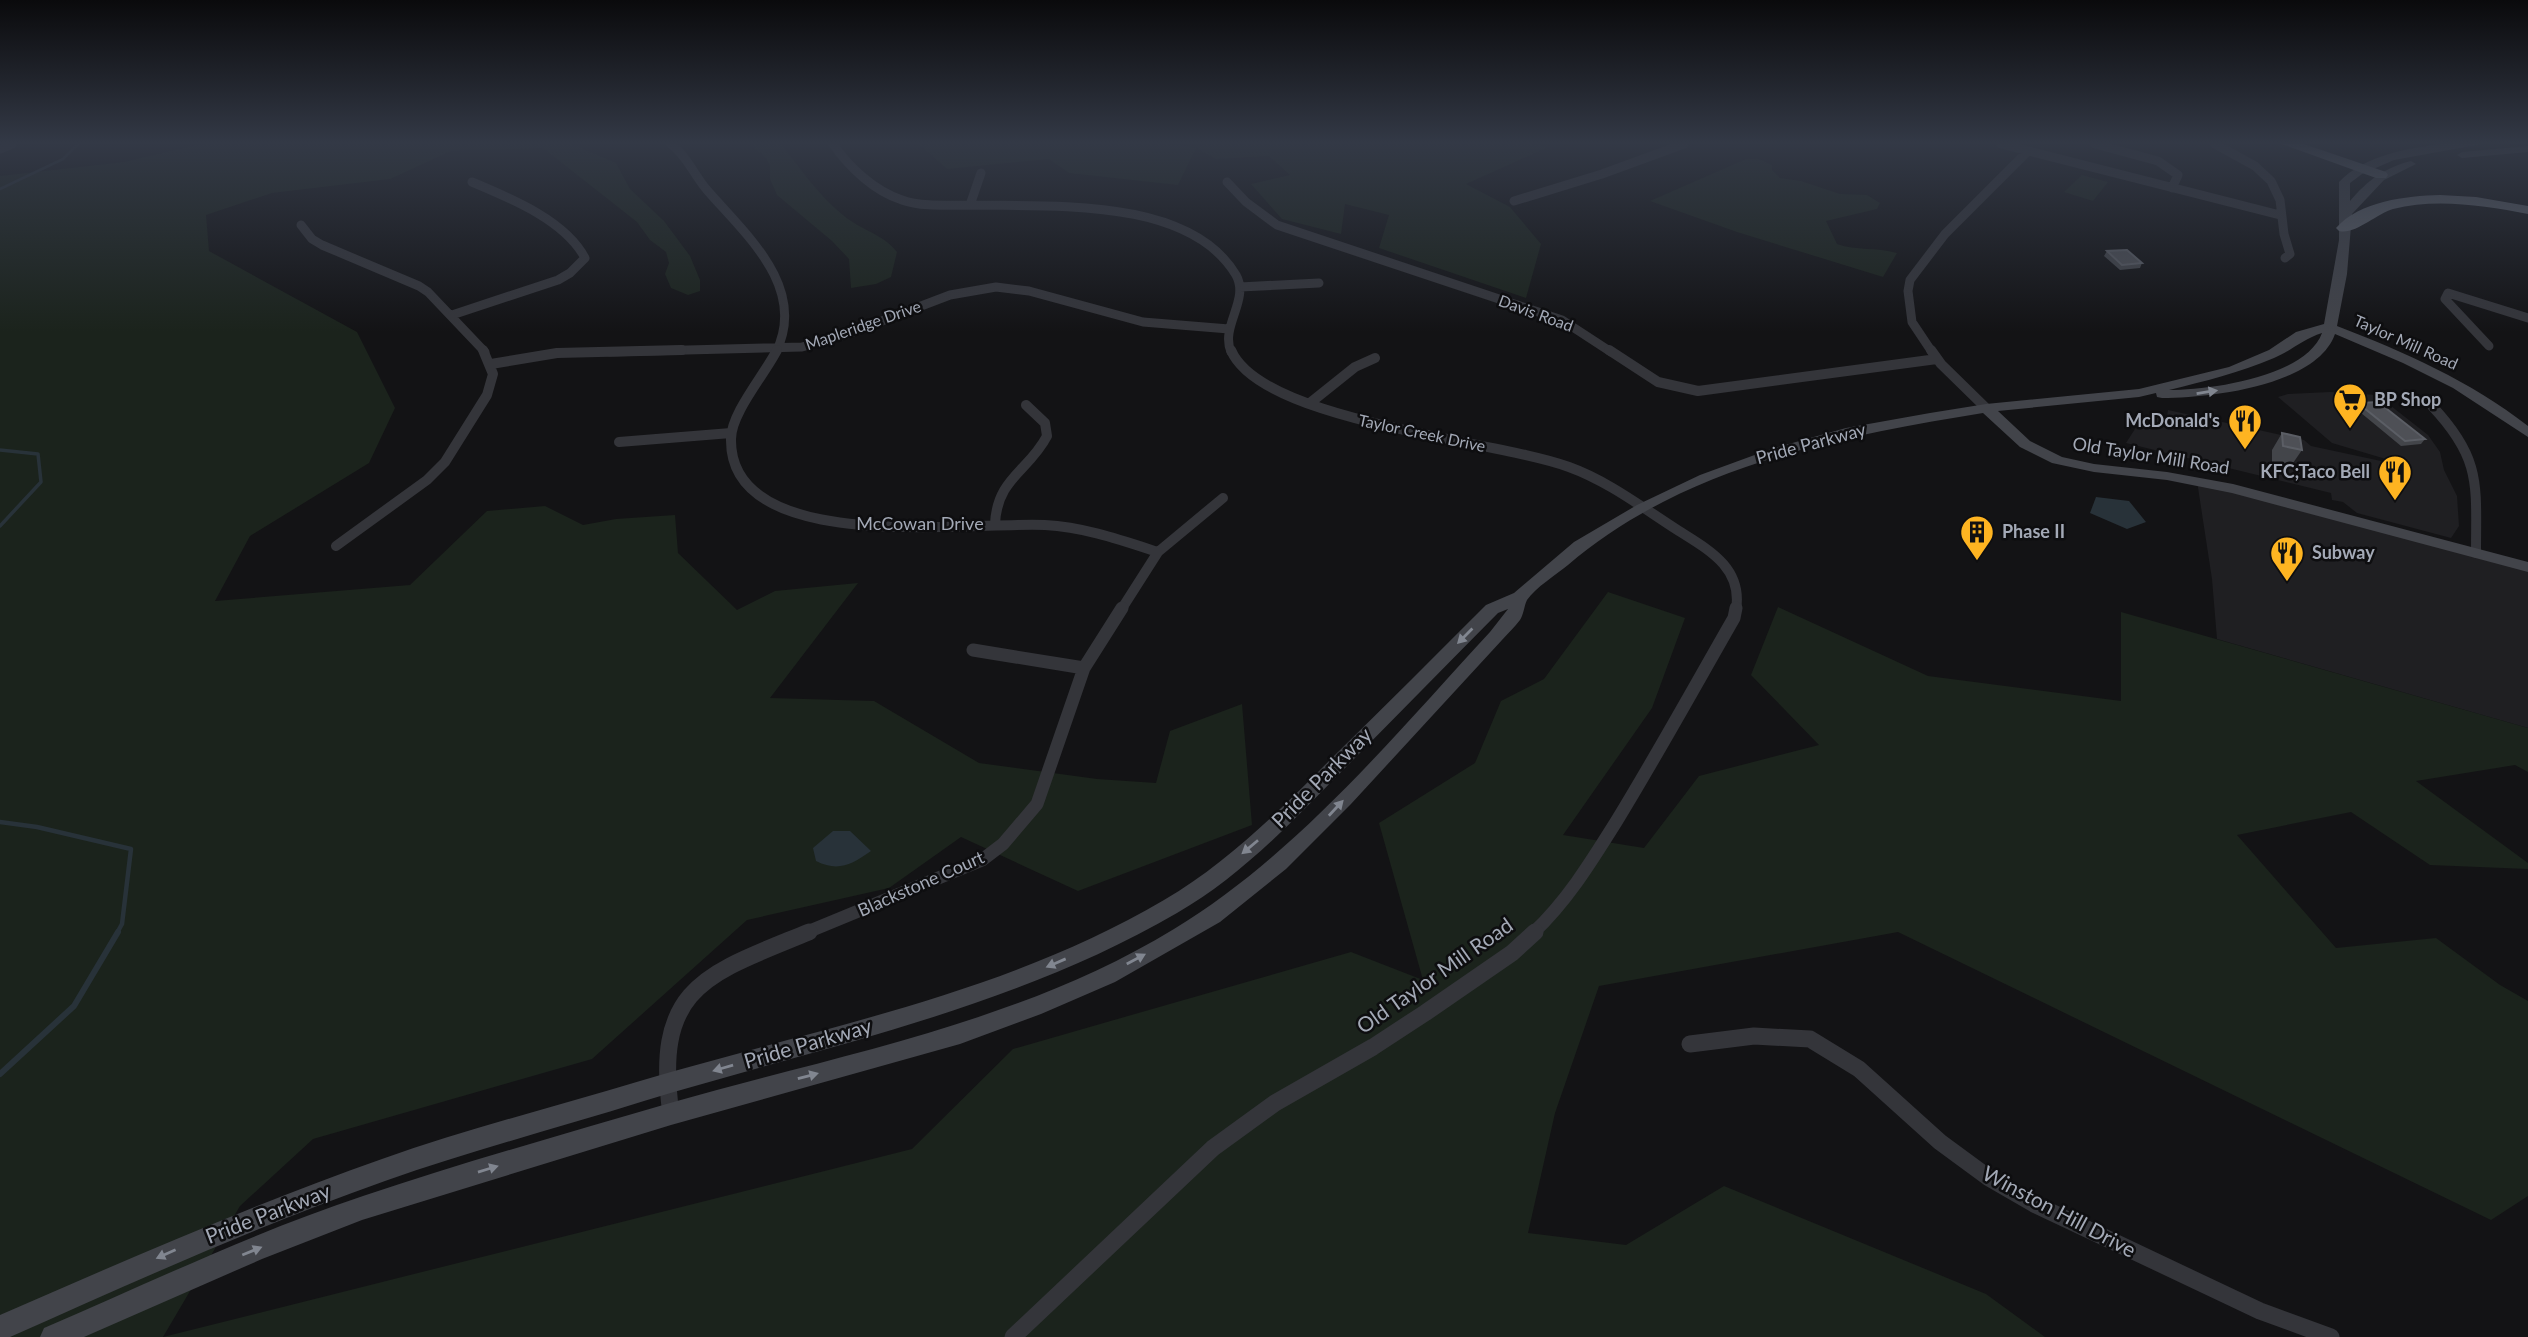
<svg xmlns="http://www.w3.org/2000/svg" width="2528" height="1337" font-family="Lato,sans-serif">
<rect width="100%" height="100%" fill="#131315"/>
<path fill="#1f1f22" d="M2330,392L2377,395L2428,435L2440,452L2444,470L2457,496L2459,526L2451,538L2357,513L2343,502L2332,500L2331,493L2126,443L2142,418L2154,420L2159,416L2167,417L2168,410L2304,440L2311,446L2395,464L2396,462L2332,443L2278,397L2288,394Z
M2197,481L2528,567V728L2217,639L2212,579Z"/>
<path fill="#1b231c" d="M201,144H572L616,163L630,189L664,221L690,256L700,280V291L688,295L671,288L665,274L669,263L666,252L650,240L637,222L543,148L451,151L390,179L272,193L206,215L209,251L357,332L395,408L369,463L250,536L215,601L410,585L487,511L545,506L583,525L616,519L675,515L678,553L737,610L775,591L858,583L770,698L874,701L979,763L1097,779L1156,783L1170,731L1242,704L1252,825L1078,891L961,837L889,888L747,920L592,1059L313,1139L240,1206L163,1337L912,1149L1013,1049L1351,952L1423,980L1379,823L1475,763L1501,701L1544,679L1608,592L1685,618L1652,708L1563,835L1644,848L1699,776L1819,745L1751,675L1778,607L1928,676L2121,701V612L2528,728V772L2515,765L2416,781L2528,863V869L2430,865L2351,812L2237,835L2336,948L2436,938L2500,985L2528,1001V1196L2491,1220L1898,932L1599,986L1555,1113L1528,1233L1626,1245L1724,1186L1986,1294L2045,1337H0V176L124,162Z
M750,144H781C801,169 818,195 843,215C860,230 882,233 897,252L891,277L876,284L851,288L849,259L832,241L777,195L770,179V166L766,158Z
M919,144H1172L1196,148L1206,144H1538L1546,148L1466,184L1510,207L1541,244L1526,298L1379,248L1389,215L1345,204L1341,234L1282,219L1251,184L1290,175L1269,156L1216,159L1196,148L1178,185L1069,173L1049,159L947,169Z
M1746,159H1759L1772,165V170L1780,178L1801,181L1840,194L1867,195L1880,203L1877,209L1826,221L1837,244C1857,251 1876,247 1897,253L1883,277L1737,232L1650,201Z
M2082,175L2108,182L2093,201L2064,192Z"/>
<path fill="#283239" d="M2096,497L2129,501L2146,522L2127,529L2090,513Z
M833,831H850L871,851C851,865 838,872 816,861L813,848Z"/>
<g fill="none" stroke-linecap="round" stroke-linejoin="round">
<path stroke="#283239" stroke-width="2.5" d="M0,189L63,159L78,144"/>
<path stroke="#283239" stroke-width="3.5" d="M0,450L38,454L41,482L0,526"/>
<path stroke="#283239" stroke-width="4.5" d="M0,822L37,827L131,849L122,924L117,933"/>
<path stroke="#283239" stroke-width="6" d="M0,1074L74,1006L118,932"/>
<path stroke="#34353a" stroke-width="9" d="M671,144C687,156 694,175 707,190C745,234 808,287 776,352
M833,144C849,167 874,191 902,200C921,207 949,205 970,205C1049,207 1189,196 1236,275C1250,300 1220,326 1231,352
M2001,144L2280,215
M2095,144L2158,161L2178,175L2172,188
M2215,144L2255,166L2271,181L2280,200L2284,234L2290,254L2285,258
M0,149L12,144
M1227,182L1246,202L1277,225L1562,320L1611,352
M1514,201L1602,174L1684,144
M970,205L981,173
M301,225L312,239L322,245L419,286L428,292L485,352
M1240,287L1319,283
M452,315L558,280L570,273L585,258C565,220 510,198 472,182
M2489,346L2445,299L2448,293L2528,318
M610,352L802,347L845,335L950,295L996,287L1029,291L1143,322L1229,329
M1932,352L1912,322L1908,291L1910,280L1945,234L2028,151"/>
<path stroke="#34353a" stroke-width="10" d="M777,350C765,374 731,413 731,439C729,557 972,521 1045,525C1084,527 1121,540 1158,552
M1231,350C1261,422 1496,440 1569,467C1608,481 1643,508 1679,531C1709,550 1743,568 1736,610
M1609,350L1658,382L1698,391L1937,359
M1931,350L1941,364L1986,408
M491,364L557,353L682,350
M1310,403L1355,367L1375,358
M2432,406C2482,459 2476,485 2476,553
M619,442L731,433
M995,524C997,478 1029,471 1047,436L1045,423L1026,405
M336,546L427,480L445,462L487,395L493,374L483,350
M1121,610L1158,552L1223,498"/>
<path stroke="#34353a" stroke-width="13" d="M973,650L1084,668
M805,933L982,860L1003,844L1037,804L1084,668L1122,608
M1533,933C1567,901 1591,862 1616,822C1657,755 1695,686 1734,618L1736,608"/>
<path stroke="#34353a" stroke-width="17" d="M1690,1044L1754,1036L1810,1039L1859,1069L1940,1142L1989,1178L2034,1204L2260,1311L2331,1337
M671,1114C653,986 707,974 809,932
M1013,1337L1213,1148L1275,1103L1373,1047L1425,1013L1512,953L1535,932"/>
<path fill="#42444a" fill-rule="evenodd" d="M2440,144H2482L2394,160L2362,174L2350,183V201C2368,180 2384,168 2411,161L2416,164L2384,180L2352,214L2347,274L2337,326C2405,352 2470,381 2528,426V437L2453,388L2403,363L2335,334C2317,386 2209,398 2162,398L2157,397L2156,393L2139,397L1998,411L2030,441L2062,457L2094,464L2167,472L2233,484L2528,562V572L2232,493L2167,480L2094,472L2052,463L2020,447L1983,413C1839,436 1682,467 1568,565C1556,575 1536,587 1527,600C1524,606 1524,614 1520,620C1515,627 1508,633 1502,640L1351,804L1286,869L1220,922L1115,982L1041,1014L960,1044L671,1125L362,1220L262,1259L84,1337H40L44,1328C149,1283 254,1232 363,1196C464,1162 568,1133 670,1103C841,1054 1020,1023 1174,929C1295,856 1395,735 1490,632L1508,609L1498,613C1446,665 1395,718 1343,770C1293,821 1240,877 1177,913C1012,1009 825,1046 644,1101C558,1128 470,1151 385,1181C257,1226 134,1282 10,1337H0V1315C126,1260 252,1205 382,1159C466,1129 554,1107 640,1081C817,1028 1003,995 1164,900C1229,862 1284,806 1337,753C1387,704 1436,655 1486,605L1514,593L1574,542L1637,505L1700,475L1771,449L1846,428L1930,413L1986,404L2139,389L2229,367L2269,350L2296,332L2324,324L2339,240V182C2365,155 2406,149 2440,144ZM2322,333C2306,377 2209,390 2169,390C2205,381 2239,373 2274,358C2291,351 2303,339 2322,333Z
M2528,146V152L2462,158L2457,155L2462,152Z"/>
<path fill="#5f636b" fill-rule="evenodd" d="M2282,144H2304L2386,172L2388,175L2386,178H2376Z
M2440,195L2476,197L2528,206V214C2485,206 2437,198 2393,209C2376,214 2355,235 2339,231L2336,228C2360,201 2406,196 2440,195Z"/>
</g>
<path fill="#43454a" d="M2107,251L2142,263L2140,268L2120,270L2104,256Z
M2358,403L2425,439L2421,444L2401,446L2355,408Z
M2282,433L2302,450L2291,466L2272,462V450Z"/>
<path fill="#4e5056" stroke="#5b5e65" stroke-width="2" d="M2127,250L2142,263L2122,265L2107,251Z
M2378,402L2425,439L2405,441L2358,403Z
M2282,433L2300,437L2302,450L2283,446Z"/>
<defs><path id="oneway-solid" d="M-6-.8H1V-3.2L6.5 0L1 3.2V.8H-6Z" transform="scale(1.75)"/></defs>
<g fill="#818690">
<use href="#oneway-solid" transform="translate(2207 392) rotate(-9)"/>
<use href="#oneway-solid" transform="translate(1465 636) rotate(135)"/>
<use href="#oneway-solid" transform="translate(1336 808) rotate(-47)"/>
<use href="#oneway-solid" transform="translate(1250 847) rotate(140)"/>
<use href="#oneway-solid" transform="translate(1136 959) rotate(-28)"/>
<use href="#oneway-solid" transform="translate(1056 963) rotate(157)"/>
<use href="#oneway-solid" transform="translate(723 1068) rotate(164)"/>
<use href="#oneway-solid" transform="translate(808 1076) rotate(-15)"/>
<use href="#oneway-solid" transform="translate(488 1169) rotate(-17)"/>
<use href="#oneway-solid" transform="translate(252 1251) rotate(-22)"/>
<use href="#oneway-solid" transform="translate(166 1254) rotate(156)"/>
</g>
<linearGradient id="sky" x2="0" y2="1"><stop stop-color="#0a0a0c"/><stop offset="0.43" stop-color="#333946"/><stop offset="1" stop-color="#333946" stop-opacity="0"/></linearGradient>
<rect width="2528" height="332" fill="url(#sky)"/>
<defs>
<g id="supermarket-pin" transform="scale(1.75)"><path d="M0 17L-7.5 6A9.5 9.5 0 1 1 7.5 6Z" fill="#feb421" stroke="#0e0e10"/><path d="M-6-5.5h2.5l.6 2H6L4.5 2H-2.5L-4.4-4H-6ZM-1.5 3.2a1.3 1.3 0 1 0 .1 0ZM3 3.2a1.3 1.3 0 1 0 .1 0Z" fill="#111"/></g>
<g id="restaurant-pin" transform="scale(1.75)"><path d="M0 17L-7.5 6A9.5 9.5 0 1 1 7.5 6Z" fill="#feb421" stroke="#0e0e10"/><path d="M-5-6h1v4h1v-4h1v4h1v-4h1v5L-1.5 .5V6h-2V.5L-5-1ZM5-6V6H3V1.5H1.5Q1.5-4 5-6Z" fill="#111"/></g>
<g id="building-pin" transform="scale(1.75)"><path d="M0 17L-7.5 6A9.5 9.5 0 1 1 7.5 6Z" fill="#feb421" stroke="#0e0e10"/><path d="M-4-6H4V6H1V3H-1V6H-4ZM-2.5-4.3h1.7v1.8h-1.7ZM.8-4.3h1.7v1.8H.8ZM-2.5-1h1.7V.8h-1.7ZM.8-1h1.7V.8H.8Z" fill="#111"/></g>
</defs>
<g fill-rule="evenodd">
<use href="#supermarket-pin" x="2350" y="400"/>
<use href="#restaurant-pin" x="2245" y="421"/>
<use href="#restaurant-pin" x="2395" y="472"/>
<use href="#building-pin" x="1977" y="532"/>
<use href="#restaurant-pin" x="2287" y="553"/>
</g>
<g text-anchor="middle" stroke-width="5" stroke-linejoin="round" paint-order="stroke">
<g font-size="16" fill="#a3a9b6" stroke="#0e0e10">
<text transform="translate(1536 313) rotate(20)" y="6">Davis Road</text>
<text transform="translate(863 325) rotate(-19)" y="6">Mapleridge Drive</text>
<text transform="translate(2406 342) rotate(24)" y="6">Taylor Mill Road</text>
<text transform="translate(1422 433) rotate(12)" y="6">Taylor Creek Drive</text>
</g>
<g font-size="18" font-weight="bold" fill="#a3a9b6" stroke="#0e0e10" text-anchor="start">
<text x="2374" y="406">BP Shop</text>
<text x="2220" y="427" text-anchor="end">McDonald's</text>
<text x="2370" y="478" text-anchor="end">KFC;Taco Bell</text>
<text x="2002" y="538">Phase II</text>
<text x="2312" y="559">Subway</text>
</g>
<g font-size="18" fill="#a3a9b6" stroke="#0e0e10">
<text transform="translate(1811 444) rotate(-15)" y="6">Pride Parkway</text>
<text transform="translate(2151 456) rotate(9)" y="6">Old Taylor Mill Road</text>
<text x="920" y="530">McCowan Drive</text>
<text transform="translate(921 884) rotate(-24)" y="6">Blackstone Court</text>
</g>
<g font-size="21" fill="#a3a9b6" stroke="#0e0e10">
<text transform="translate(1322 778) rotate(-45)" y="7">Pride Parkway</text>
<text transform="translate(1435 976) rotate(-35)" y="7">Old Taylor Mill Road</text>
<text transform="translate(808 1044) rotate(-16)" y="7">Pride Parkway</text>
<text transform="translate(2059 1212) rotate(28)" y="7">Winston Hill Drive</text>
<text transform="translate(268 1214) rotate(-21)" y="7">Pride Parkway</text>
</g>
</g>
</svg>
